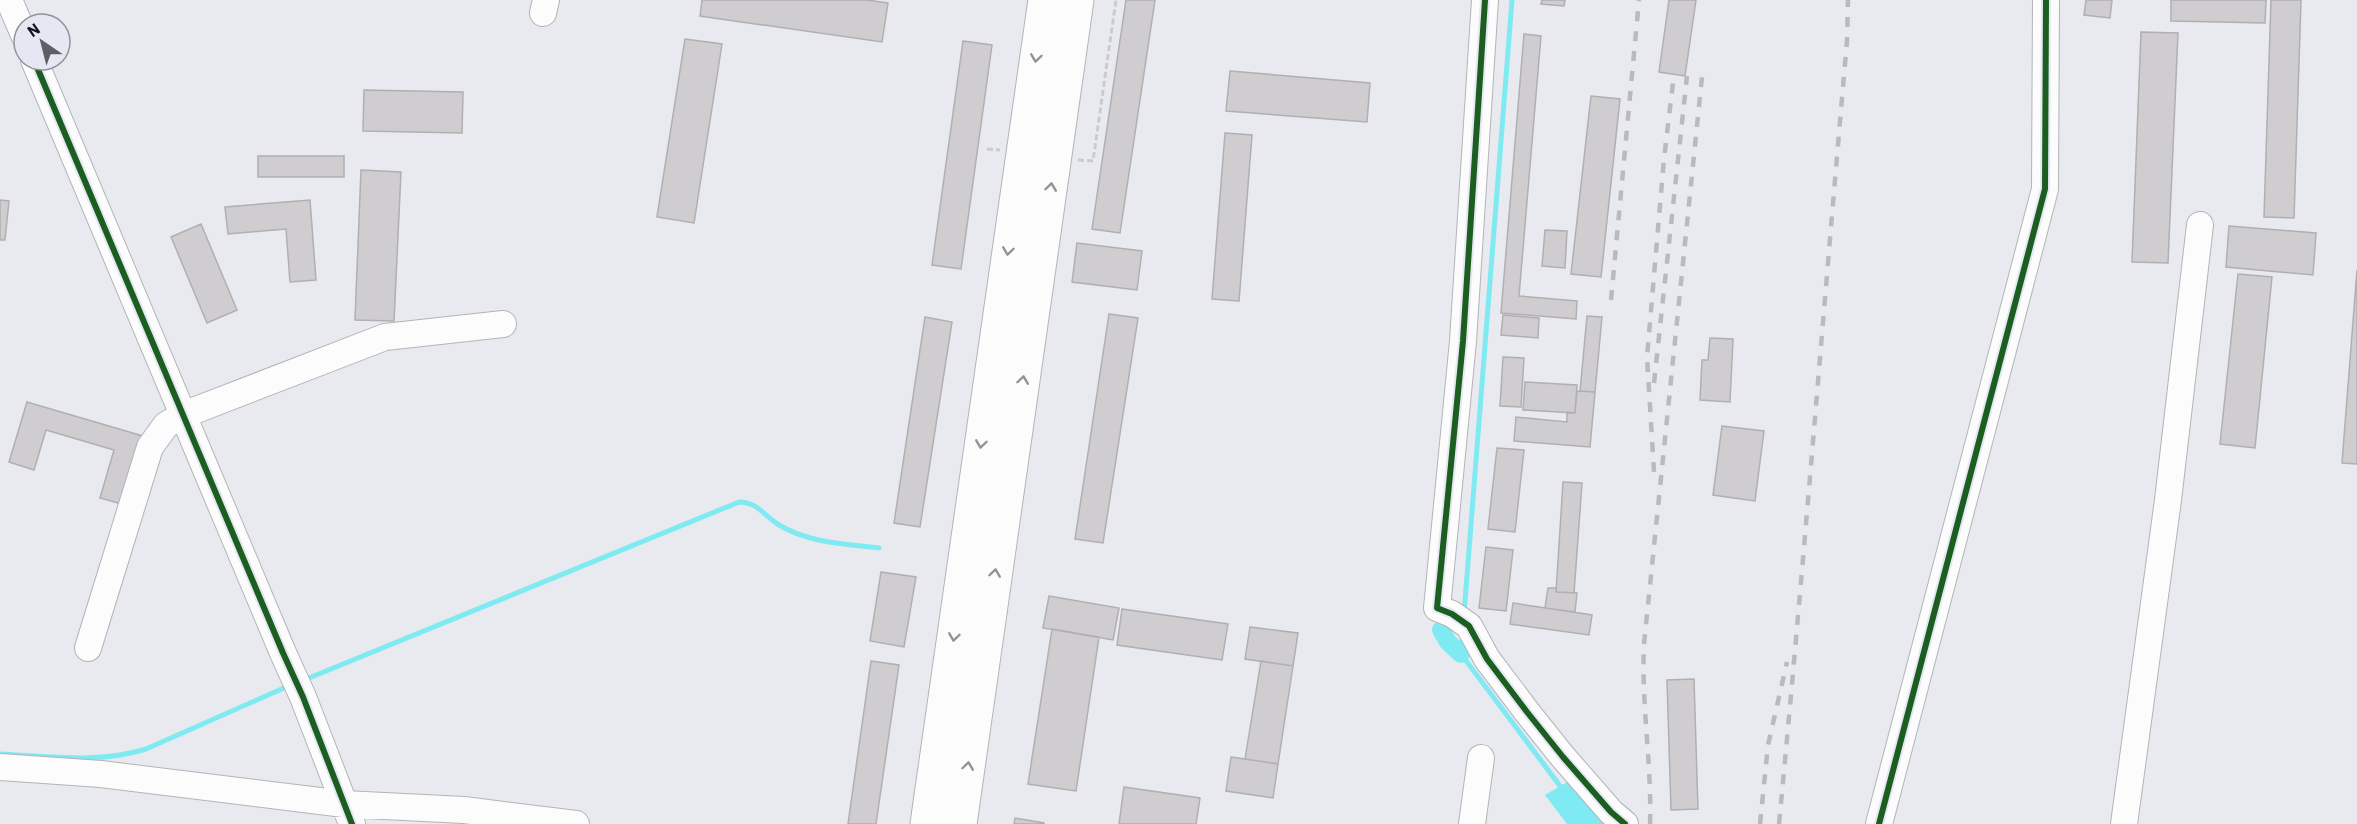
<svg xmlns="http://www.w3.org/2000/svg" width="2357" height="824" font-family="Barlow,sans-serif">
<rect width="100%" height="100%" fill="#e8eaf0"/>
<path fill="#7feaf1" d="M1569,781L1607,824H1567L1545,795Z"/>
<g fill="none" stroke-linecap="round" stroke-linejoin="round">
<path stroke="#7feaf1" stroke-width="5" d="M1464,614L1512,0
M1463,633L1461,654L1563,790
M309,678L739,502C758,502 764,516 779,525C809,543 845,544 879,548
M0,754C49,756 98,764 146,749L284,688"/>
<path stroke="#7feaf1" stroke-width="18" d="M1441,630L1448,642L1461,654"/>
</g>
<path fill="#cfcdd0" stroke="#b0afb1" stroke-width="1.5" d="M702,0H867L888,3L882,42L700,16Z
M1126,0H1155L1120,233L1092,229Z
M1542,0H1565L1564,6L1541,4Z
M1669,0H1696L1685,76L1659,72Z
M2086,0H2112L2110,18L2084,15Z
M2171,0H2266L2265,23L2171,21Z
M2271,0H2301L2294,218L2264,217Z
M2141,32L2178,33L2168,263L2132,262Z
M1524,34L1541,36L1519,296L1577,301L1576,319L1501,313Z
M685,39L722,44L694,223L657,217Z
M963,41L992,45L961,269L932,265Z
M1230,71L1370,83L1367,122L1226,111Z
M364,90L463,92L462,133L363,131Z
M1591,96L1620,99L1601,277L1571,274Z
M1225,133L1252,135L1239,301L1212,299Z
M258,156H344V177H258Z
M361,170L401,172L394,321L355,320Z
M0,200L9,201L5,240H0Z
M310,200L316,280L290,282L286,229L228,234L225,207Z
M201,224L237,310L207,323L171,237Z
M2229,226L2316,233L2313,275L2226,267Z
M1545,230L1567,231L1565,268L1542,266Z
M1077,243L1142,251L1137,290L1072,282Z
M2357,270V464L2342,463Z
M2238,274L2272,277L2255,448L2220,444Z
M1109,314L1138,318L1103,543L1075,539Z
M1503,315L1539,318L1538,338L1501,335Z
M1587,316L1602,317L1595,392L1580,391Z
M925,317L952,322L920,527L894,523Z
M1710,338L1733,339L1730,402L1700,400L1702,360H1708Z
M1503,357L1524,358L1521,407L1500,406Z
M1525,382L1577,385L1575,413L1523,410Z
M1577,391L1595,392L1590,447L1514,441L1516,417L1567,422V412L1575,413Z
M27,402L143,436L122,504L100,498L114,450L46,430L34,470L9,462Z
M1722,426L1764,431L1755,501L1713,495Z
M1497,448L1524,450L1515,532L1488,529Z
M1563,482L1582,483L1574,593L1556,592Z
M1486,547L1513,550L1506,611L1479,608Z
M881,572L916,577L904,647L870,641Z
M1548,588H1556V592L1577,593L1575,612L1545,608Z
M1049,596L1119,608L1113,640L1043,628Z
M1513,603L1592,615L1589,635L1510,624Z
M1122,609L1228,624L1222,660L1117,645Z
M1250,627L1298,633L1293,666L1245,659Z
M1052,629L1099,637L1076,791L1028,784Z
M871,661L899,665L876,824H848Z
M1261,661L1293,666L1278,764L1245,759Z
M1694,679L1698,809L1671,810L1667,680Z
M1231,757L1278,764L1273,798L1226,791Z
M1124,787L1200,798L1196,824H1119Z
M1015,818L1044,823V824H1014Z"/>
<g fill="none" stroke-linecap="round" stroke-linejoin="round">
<g stroke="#b3b4b8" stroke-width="28">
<path id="minor" d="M9,0L24,35
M1485,0L1463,341L1437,608L1452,614L1469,626L1487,659L1527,712L1563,757L1611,812L1625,824
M543,13L546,0
M34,60L283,653L303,697L352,824
M88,648L150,447L166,425L183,415L385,337L503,324
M0,767L101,774L344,804L464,810L576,824
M1472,824L1481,758
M1879,824L2045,189L2046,0
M2124,824L2168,500L2200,225"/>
</g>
<g stroke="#b3b4b8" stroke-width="35">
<path id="major" d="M927,824L1045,0
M960,824L1077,0"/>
</g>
<path stroke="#cbcbce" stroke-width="3" stroke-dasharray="6 3" stroke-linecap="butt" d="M987,149L1000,150
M1078,160L1093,161L1116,0"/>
<use href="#minor" stroke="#fcfcfd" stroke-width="26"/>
<use href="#major" stroke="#fcfcfd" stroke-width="33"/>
<path stroke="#b9babb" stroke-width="4.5" stroke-dasharray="10 10" stroke-linecap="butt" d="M1611,300L1639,0
M1654,383L1687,76
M1654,472L1647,357L1664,159L1674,74
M1650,824C1652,764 1641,704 1644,644L1702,77
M1760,824L1768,745L1787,662
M1779,824C1804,563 1824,302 1847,41L1848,0"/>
<g stroke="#e5e8f3" stroke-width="10">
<path id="cycleway" d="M1485,0L1463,341L1437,608L1452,614L1469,626L1487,659L1527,712L1563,757L1611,812L1625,824
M34,60L283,653L303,697L352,824
M1879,824L2045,189L2046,0"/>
</g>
<use href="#cycleway" stroke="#1b5e20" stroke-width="6"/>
</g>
<defs><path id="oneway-chevron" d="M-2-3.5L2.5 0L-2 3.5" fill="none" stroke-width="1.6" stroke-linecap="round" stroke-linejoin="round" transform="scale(1.5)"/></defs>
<g stroke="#939496">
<use href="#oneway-chevron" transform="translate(1036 58) rotate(98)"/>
<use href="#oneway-chevron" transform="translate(1051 187) rotate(-82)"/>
<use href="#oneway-chevron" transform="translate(1008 251) rotate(98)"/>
<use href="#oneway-chevron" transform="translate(1023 380) rotate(-82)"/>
<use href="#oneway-chevron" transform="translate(981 444) rotate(98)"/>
<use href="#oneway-chevron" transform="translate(995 573) rotate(-82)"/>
<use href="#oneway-chevron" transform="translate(954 637) rotate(98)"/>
<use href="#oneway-chevron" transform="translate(968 766) rotate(-82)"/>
</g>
<g transform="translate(42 42) rotate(325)"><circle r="28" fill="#e5e8f3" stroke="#91939b" stroke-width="1.5"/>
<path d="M0-4.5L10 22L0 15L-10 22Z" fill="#5e5f64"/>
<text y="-9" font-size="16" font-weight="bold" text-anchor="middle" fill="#131418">N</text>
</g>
</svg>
